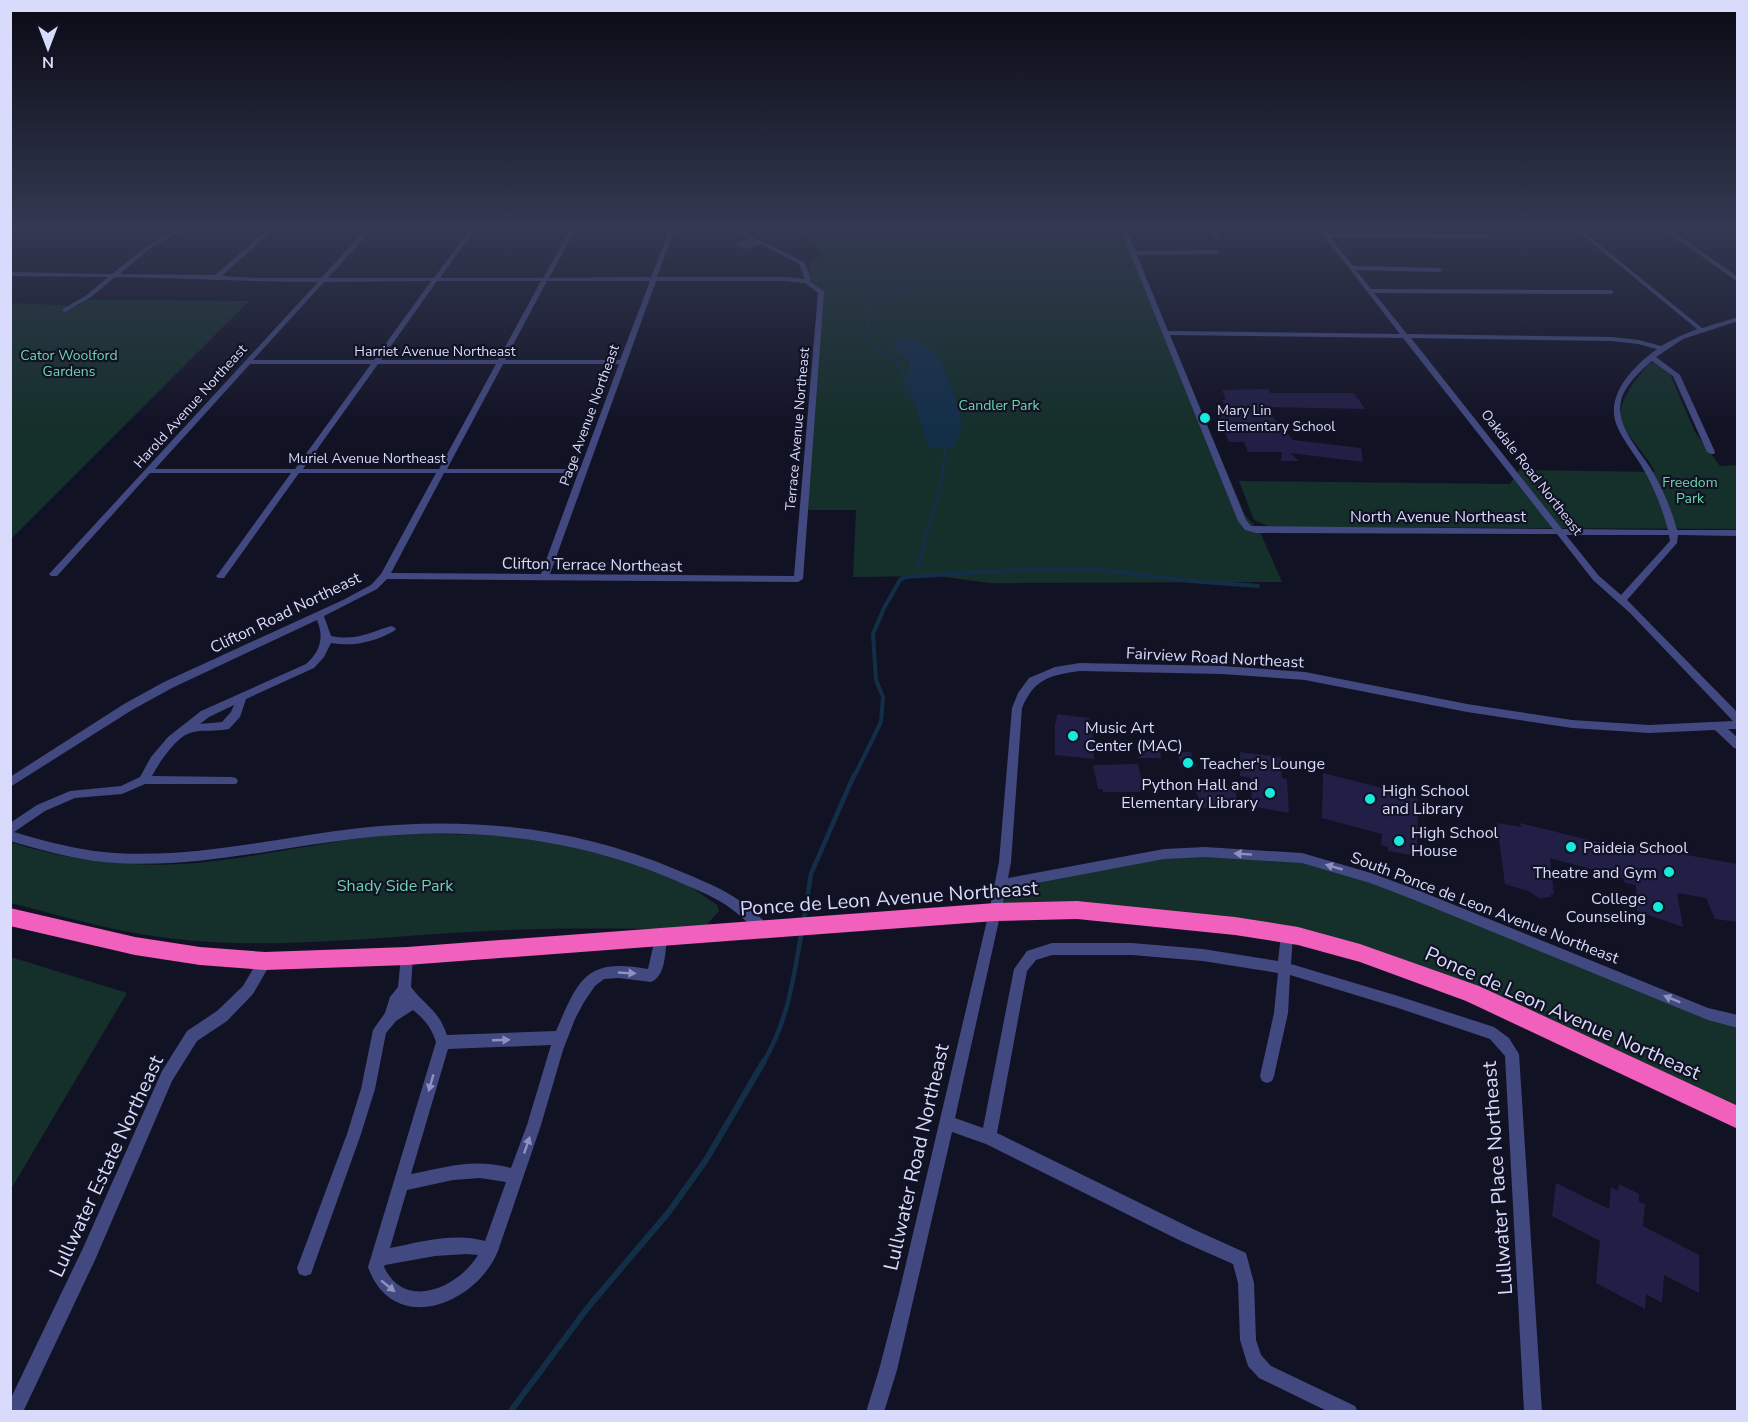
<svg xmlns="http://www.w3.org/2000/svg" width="1748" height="1422" font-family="'Nunito Sans',sans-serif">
<rect width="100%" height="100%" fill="#121225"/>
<path fill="#152f2a" d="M807,228H1124L1245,515L1260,532L1282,582L989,583L938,576L853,577L856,510H806L823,292L811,280L808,263L825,253L803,237Z
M85,300L249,301L11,539L10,303L78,306Z
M1653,363L1665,369L1670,374L1695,432L1720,466L1737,465V529L1270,527L1254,520L1239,481L1510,484L1519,470L1655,472C1647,456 1632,442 1623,426C1613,406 1637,378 1649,364Z
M397,833L524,836L553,839L671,873L717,905L719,911L703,929C626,929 548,927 471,932C373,937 273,950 175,939C119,933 65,917 11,903L10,842C71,862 142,869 206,862C270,855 333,840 397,833Z
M1182,851L1277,857L1341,872L1737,1020V1111L1334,941L1000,908L1003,890L1019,882Z
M11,957L127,993L11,1189L10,957Z"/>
<path fill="#132f48" d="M909,337C920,343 932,349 940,359C945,368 963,418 962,427C961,435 957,441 952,448L928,447L907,380L910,362L896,351L893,340Z"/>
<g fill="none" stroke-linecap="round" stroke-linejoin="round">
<path stroke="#132f48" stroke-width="2" d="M863,286L877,294
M903,371L895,359L880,353L868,340V297L927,285"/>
<path stroke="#132f48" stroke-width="3" d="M902,369L907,393L915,401
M922,550L941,484L946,445"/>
<path stroke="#132f48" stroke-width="4" d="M918,565L923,549
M854,777L881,722L883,697L876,680L873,634L884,608L900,580L905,577L1017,570L1093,569L1191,581L1258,586"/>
<path stroke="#132f48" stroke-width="4.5" d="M804,920L811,874L854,775
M763,1063C789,1019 793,979 802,930"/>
<path stroke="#132f48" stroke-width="6" d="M510,1412L589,1306L668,1213L706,1160L764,1061"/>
</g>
<path fill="#211f45" d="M1268,389L1270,393H1354L1365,409L1264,407L1293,440L1361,448L1363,462L1290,453L1299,461H1281L1282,452H1248L1244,442H1229L1215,406H1226L1222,400H1226L1222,390Z
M1057,714L1089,718V724L1092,725L1094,759L1055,755V722L1056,723Z
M1138,740H1156L1158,748H1160L1161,758H1139Z
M1177,752H1191L1196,767H1182Z
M1240,752L1281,757L1282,778L1287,779L1289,813L1252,806L1251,778L1240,776Z
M1138,764L1141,777H1148L1150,786H1140L1141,792H1103V789H1098L1093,765Z
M1323,773L1418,797L1417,856L1388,851V847L1381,845L1382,834L1322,818Z
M1198,786L1234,788L1240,807L1203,808L1195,789H1199Z
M1497,823L1521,827L1520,823L1610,845L1637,849V846L1737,864V922L1715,919L1706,898L1677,893L1683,927L1637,911L1636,885L1625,883L1623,878L1550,858L1554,895L1551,894V897L1539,898L1528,891L1505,884Z
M1556,1183L1609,1209L1611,1187L1618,1191L1619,1184L1639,1194V1202L1645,1204L1643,1226L1699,1255V1293L1664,1275L1662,1303L1646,1294L1645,1309L1596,1283L1600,1241L1552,1216Z"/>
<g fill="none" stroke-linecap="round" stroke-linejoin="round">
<path fill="#414980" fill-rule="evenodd" d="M180,228H186L148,250L120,274L215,275L269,228H275L222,276L253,278H321L367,228H373L328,278H434L471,228H476L440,278H543L571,228H576L549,278L651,277L670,228H675L657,277H783L805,279L799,264L760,244L745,249L736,245V243L749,239L730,228H735L804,262L811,278L810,281L824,292L803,579L798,582L387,579L377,589L324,616L331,636C356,641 369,633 391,626L394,627L396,629L394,631C374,642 354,647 331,643L324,657L314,668L246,699L240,717L229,729C216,732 202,729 190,733C176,737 159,763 152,776L232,777L236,778L238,781L236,784H145L122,794L75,798L45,811L14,832C40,840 67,847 94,851C183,862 272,838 360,828C469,816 576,827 677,870C696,878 717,886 734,897C747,905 758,916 770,926L771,930L770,934L765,936L760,934C749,924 738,913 726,905C709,894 690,887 672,879C573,837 468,826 361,838C272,848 184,872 94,861C66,857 38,849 10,841V823L37,805L70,791L121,786L140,777L151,757L168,737L201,711L306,664C321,651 324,637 317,620L172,688L132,710L10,787V777L124,704L164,682L343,600L371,585L381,574L436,473H299L224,578H218L216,576L218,574L291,473H150L57,576H51L49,574L51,572L318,282C250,282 183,278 115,277L91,297L65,312L63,311V309L87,295L108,277L10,276V272L112,274L144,248ZM753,241L755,242L743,244ZM431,281L374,360H253L324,282ZM437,281H541L498,360H381ZM547,281H650L620,360H505ZM656,281H783L805,283L818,293L794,576L550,574ZM250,364H371L295,469H155ZM378,364H496L439,469H303ZM503,364H619L580,469H447ZM444,473H578L541,574L391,573ZM234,705L231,712L222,722L200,724L209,717Z
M1120,228H1126L1135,251L1216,250L1219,252L1216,254L1137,255L1168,331L1400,334L1318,228H1323L1327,233L1488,234L1491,236L1488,238L1330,237L1353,266L1440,268L1443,270L1440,272L1356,270L1371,289L1611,290L1614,292L1611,294L1374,293L1407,334L1612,337L1639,340L1661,346L1678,337L1697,329L1574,228H1579L1702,328L1738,317V321L1683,339L1656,357L1680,375L1715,452L1714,454H1711L1707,452L1673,376L1652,361C1641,370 1624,386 1621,401C1615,428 1643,453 1654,474C1664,492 1672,511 1677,530H1738V536L1678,535L1677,543L1627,600L1738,713V729H1728L1738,738V749L1734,748L1715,730L1649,733L1572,728L1467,712L1305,680L1222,674L1080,671C1050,675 1034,679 1022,708L1011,862L1008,878L1164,849L1205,847L1302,853L1371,873L1420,891L1708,1008L1738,1015V1028L1708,1020L1412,899L1370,883L1302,863L1205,857L1164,859L1006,889L955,1118L983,1128L1014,969L1027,951L1052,943H1132L1203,949L1278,961L1281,935L1282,931L1287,929L1292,931L1293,935L1291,964L1398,996L1494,1027L1509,1038L1519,1054L1542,1412H1524L1505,1056L1490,1039L1398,1008L1290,975L1288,1013L1274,1076L1272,1081L1267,1083L1262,1081L1260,1076L1274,1013L1278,973L1203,961L1132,955H1052L1036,960L1027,971L997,1133L1193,1229L1246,1253L1254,1283L1256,1340L1261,1355L1271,1366L1355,1406L1358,1412H1329L1259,1378L1248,1366L1240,1340L1238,1283L1233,1264L1181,1241L986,1144L952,1132L897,1370L884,1412H866L879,1370L899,1293L989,912L999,862L1012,708L1018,693L1029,678L1055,667L1080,663L1222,666L1305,672L1467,704L1572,720L1649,725L1733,721L1630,613L1593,580L1557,534L1256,533L1245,530L1238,521ZM1170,335L1403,338L1553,529L1251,526L1246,520ZM1411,338L1612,341L1638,344L1657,349C1634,366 1604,395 1617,426C1623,440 1633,452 1641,465C1653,485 1662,507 1668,530L1562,529ZM1566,535H1669L1670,541L1621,595L1599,576Z
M1210,228H1214L1220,238H1216Z
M1662,228H1668L1738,277V282Z
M661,932L666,934L667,938C665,952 666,976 651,982L619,978L604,979L595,986L584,1002L575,1019L563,1050L541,1125L498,1251C476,1305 393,1337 368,1267L436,1042C431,1027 425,1020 413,1010L396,1021L386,1033L375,1089L361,1134L313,1268L311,1274L305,1276L299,1274L297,1268L347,1134L361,1089L373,1030L385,1013L390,997L398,987L401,956L402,952L407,950L412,952L413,956L411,987C426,1007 438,1009 447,1035L556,1031C579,978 586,958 648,969L655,938L656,934ZM551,1045L527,1125L511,1168C472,1158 449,1167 411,1174L448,1049ZM480,1178L506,1182L485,1241C455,1232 419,1242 390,1248L407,1190L453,1180ZM466,1254L478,1255C459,1287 405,1312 384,1267L385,1265L435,1256Z
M265,955L270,957L272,961L253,994L227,1021L197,1041L172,1081L95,1260L23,1412H10V1400L83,1248L162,1071L187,1031L217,1011L243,986L260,957Z"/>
<path fill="#f060bc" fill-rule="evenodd" d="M1077,901L1235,917L1298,927L1360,944L1479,986L1738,1106V1129L1466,1001L1360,962L1298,945L1235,935L1077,919L995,921L407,965L265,970L200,965L135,955L10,926V908L135,937L200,947L265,952L407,947L995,903Z"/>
</g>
<defs><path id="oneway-solid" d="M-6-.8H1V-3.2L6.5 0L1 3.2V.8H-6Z" transform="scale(1.5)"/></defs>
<g fill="#8d92be">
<use href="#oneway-solid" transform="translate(1243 854) rotate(-176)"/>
<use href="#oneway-solid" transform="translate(1334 867) rotate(-164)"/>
<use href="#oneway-solid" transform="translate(627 973) rotate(3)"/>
<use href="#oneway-solid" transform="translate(1672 999) rotate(-158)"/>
<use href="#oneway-solid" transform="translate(501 1040) rotate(-2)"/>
<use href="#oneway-solid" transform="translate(431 1083) rotate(106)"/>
<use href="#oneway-solid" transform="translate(527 1145) rotate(-71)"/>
<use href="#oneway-solid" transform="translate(388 1286) rotate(39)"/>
</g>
<linearGradient id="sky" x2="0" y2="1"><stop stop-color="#0a0a14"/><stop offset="0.53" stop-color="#333951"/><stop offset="1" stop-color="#333951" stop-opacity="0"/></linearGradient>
<rect width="1748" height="427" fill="url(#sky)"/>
<g fill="#17eadd" stroke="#121225" stroke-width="2">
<circle cx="1205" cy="418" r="6"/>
<circle cx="1073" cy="736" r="6"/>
<circle cx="1188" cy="763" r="6"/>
<circle cx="1270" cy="793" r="6"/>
<circle cx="1370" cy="799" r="6"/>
<circle cx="1399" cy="841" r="6"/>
<circle cx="1571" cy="847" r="6"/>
<circle cx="1669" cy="872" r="6"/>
<circle cx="1658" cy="907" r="6"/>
</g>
<g text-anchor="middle" stroke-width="4.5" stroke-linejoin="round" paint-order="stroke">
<g font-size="14" fill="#d9dbfc" stroke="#121225">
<text x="435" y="356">Harriet Avenue Northeast</text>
<text transform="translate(190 406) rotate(-48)" y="5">Harold Avenue Northeast</text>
<text transform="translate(589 415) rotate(-70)" y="5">Page Avenue Northeast</text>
<text transform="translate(797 429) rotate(-85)" y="5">Terrace Avenue Northeast</text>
<text x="367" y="463">Muriel Avenue Northeast</text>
<text transform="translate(1532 472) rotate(52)" y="5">Oakdale Road Northeast</text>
</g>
<g font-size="14" fill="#6bd5aa" stroke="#121225">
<text x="69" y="360">Cator Woolford<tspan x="69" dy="16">Gardens</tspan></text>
<text x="999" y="410">Candler Park</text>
<text x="1690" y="487">Freedom<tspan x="1690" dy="16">Park</tspan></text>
</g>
<g font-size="14" fill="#d9dbfc" stroke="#121225" text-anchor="start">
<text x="1217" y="415">Mary Lin<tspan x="1217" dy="16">Elementary School</tspan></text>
</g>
<g font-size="16" fill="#d9dbfc" stroke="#121225">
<text x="1438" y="522">North Avenue Northeast</text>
<text transform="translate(592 564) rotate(1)" y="6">Clifton Terrace Northeast</text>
<text transform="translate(285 612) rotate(-26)" y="6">Clifton Road Northeast</text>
<text transform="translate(1215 657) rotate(3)" y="6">Fairview Road Northeast</text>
<text transform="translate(1485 907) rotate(21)" y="6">South Ponce de Leon Avenue Northeast</text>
</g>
<g font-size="16" fill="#d9dbfc" stroke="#121225" text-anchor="start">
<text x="1085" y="733">Music Art<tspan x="1085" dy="18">Center (MAC)</tspan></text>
<text x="1200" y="769">Teacher's Lounge</text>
<text x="1258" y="790" text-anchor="end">Python Hall and<tspan x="1258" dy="18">Elementary Library</tspan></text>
<text x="1382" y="796">High School<tspan x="1382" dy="18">and Library</tspan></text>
<text x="1411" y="838">High School<tspan x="1411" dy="18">House</tspan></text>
<text x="1583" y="853">Paideia School</text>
<text x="1657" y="878" text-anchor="end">Theatre and Gym</text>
<text x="1646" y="904" text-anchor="end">College<tspan x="1646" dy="18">Counseling</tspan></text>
</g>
<g font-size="16" fill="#6bd5aa" stroke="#121225">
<text x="395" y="891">Shady Side Park</text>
</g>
<g font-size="20" fill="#d9dbfc" stroke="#121225">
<text transform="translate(889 898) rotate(-4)" y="7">Ponce de Leon Avenue Northeast</text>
<text transform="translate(1563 1013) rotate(24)" y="7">Ponce de Leon Avenue Northeast</text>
<text transform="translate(916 1157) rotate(-77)" y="7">Lullwater Road Northeast</text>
<text transform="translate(106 1166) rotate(-65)" y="7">Lullwater Estate Northeast</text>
<text transform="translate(1497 1178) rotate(-94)" y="7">Lullwater Place Northeast</text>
</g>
</g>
<rect width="1748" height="1422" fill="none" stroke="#d9dbfc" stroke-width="24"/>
<g transform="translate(48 48) rotate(180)" stroke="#121225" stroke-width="4.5" paint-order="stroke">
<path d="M0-4.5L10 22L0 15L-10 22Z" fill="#d9dbfc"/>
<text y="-9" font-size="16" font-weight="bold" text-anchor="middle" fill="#d9dbfc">N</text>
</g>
</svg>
